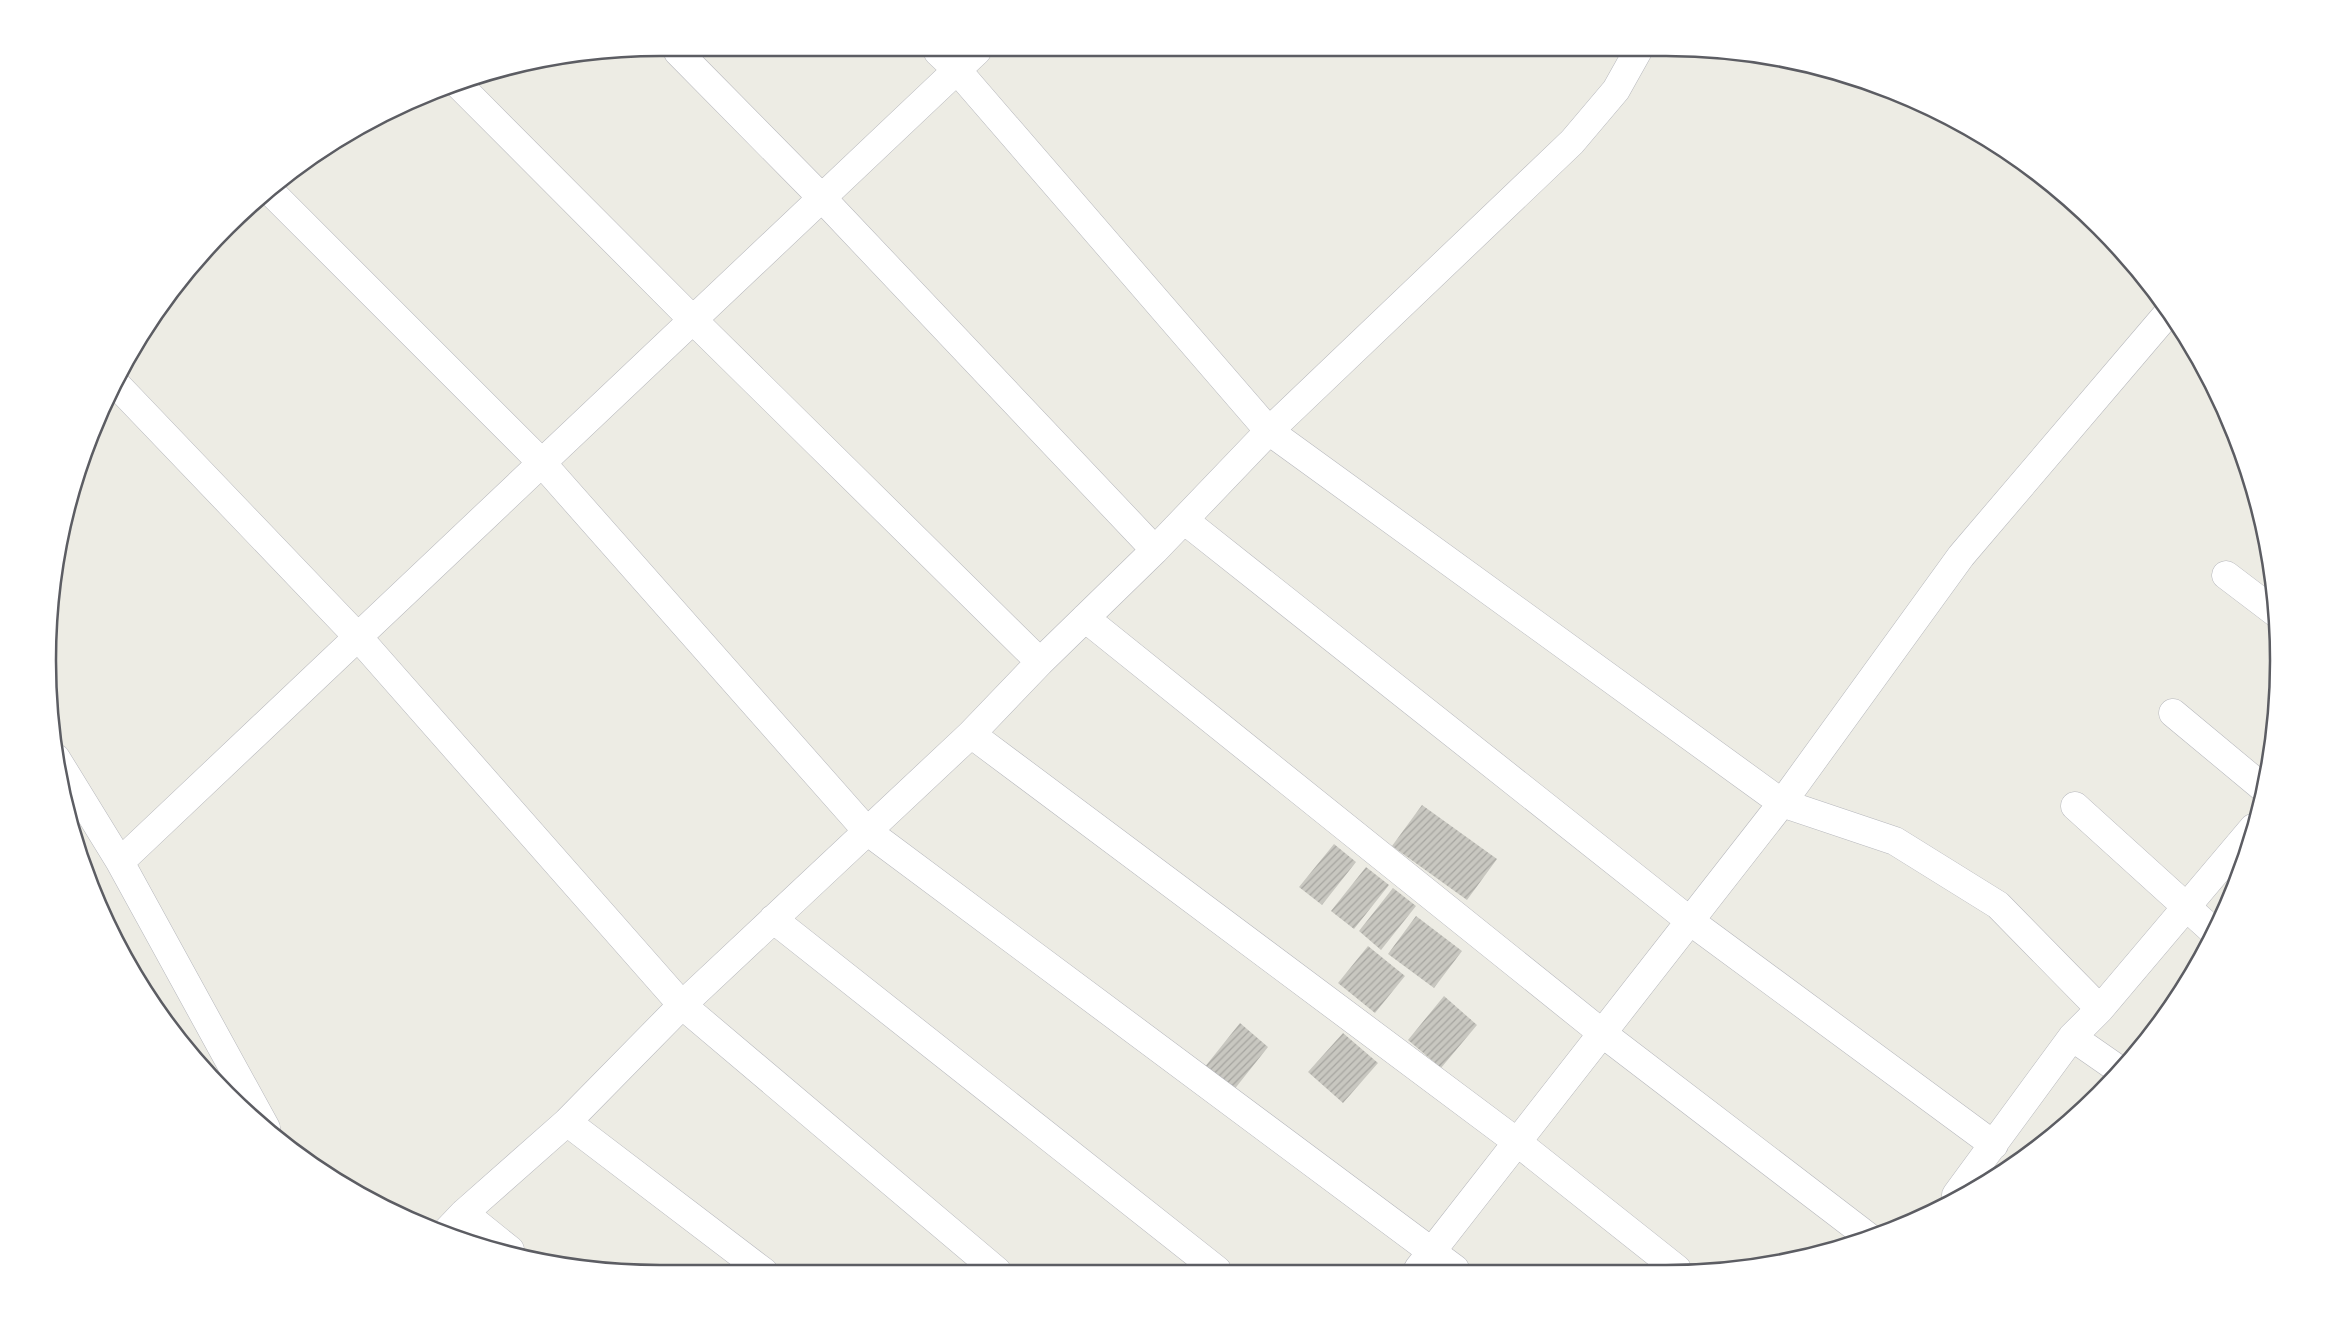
<svg xmlns="http://www.w3.org/2000/svg" width="2326" height="1321" font-family="'IBM Plex Sans',sans-serif">
<defs>
<pattern id="building-hatch" width="6" height="6" patternUnits="userSpaceOnUse" patternTransform="scale(1.25)"><rect width="6" height="6" fill="#c8c7c0"/><path d="M-1 1l2-2M0 6l6-6M5 7l2-2" fill="none" stroke="#a6a5a0"/></pattern>
</defs>
<rect width="100%" height="100%" fill="#edece4"/>
<path fill="url(#building-hatch)" d="M1422,805L1497,859L1467,900L1392,846Z
M1334,844L1356,862L1322,905L1299,887Z
M1366,867L1389,885L1354,929L1331,911Z
M1393,888L1416,906L1381,950L1359,931Z
M1416,916L1462,951L1434,988L1388,954Z
M1368,946L1405,976L1375,1013L1338,983Z
M1444,996L1477,1025L1441,1068L1408,1040Z
M1240,1023L1268,1047L1233,1091L1204,1068Z
M1343,1033L1378,1063L1343,1103L1308,1072Z"/>
<g fill="none" stroke-linecap="round" stroke-linejoin="round">
<g stroke="#b6b7bc" stroke-width="29">
<path id="street" d="M678,52L822,198L1155,550
M938,52L957,70L1269,431L1782,803L1895,841L1998,905L2100,1009
M457,83L693,320L1040,662
M269,190L542,463L867,831L1455,1269
M115,383L358,637L682,1005L997,1271
M1184,520L1690,921L1994,1145
M2226,575L2276,613
M1085,618L1602,1033L1870,1238
M2173,713L2262,787
M971,734L1517,1142L1677,1269
M56,758L120,862L266,1128
M2075,806L2213,931
M120,862L977,51
M773,919L1217,1270
M2072,1037L2118,1069
M567,1122L764,1272
M1956,1195L2072,1037L2100,1009L2253,828
M464,1213L510,1250
M445,1233L464,1213L567,1122L682,1005L971,734L1040,662L1155,550L1269,431L1572,142L1616,90L1639,49
M1418,1269L1782,803L1961,556L2168,313"/>
</g>
<use href="#street" stroke="#fff" stroke-width="28"/>
</g>
<path d="M0 0H2326V1321H0ZM660 56H1666A604 604 0 0 1 2270 660V661A604 604 0 0 1 1666 1265H660A604 604 0 0 1 56 661V660A604 604 0 0 1 660 56Z" fill="#fff" fill-rule="evenodd"/>
<path fill="none" stroke="#5c5d63" stroke-width="2.5" d="M660 56H1666A604 604 0 0 1 2270 660V661A604 604 0 0 1 1666 1265H660A604 604 0 0 1 56 661V660A604 604 0 0 1 660 56Z"/>
</svg>
